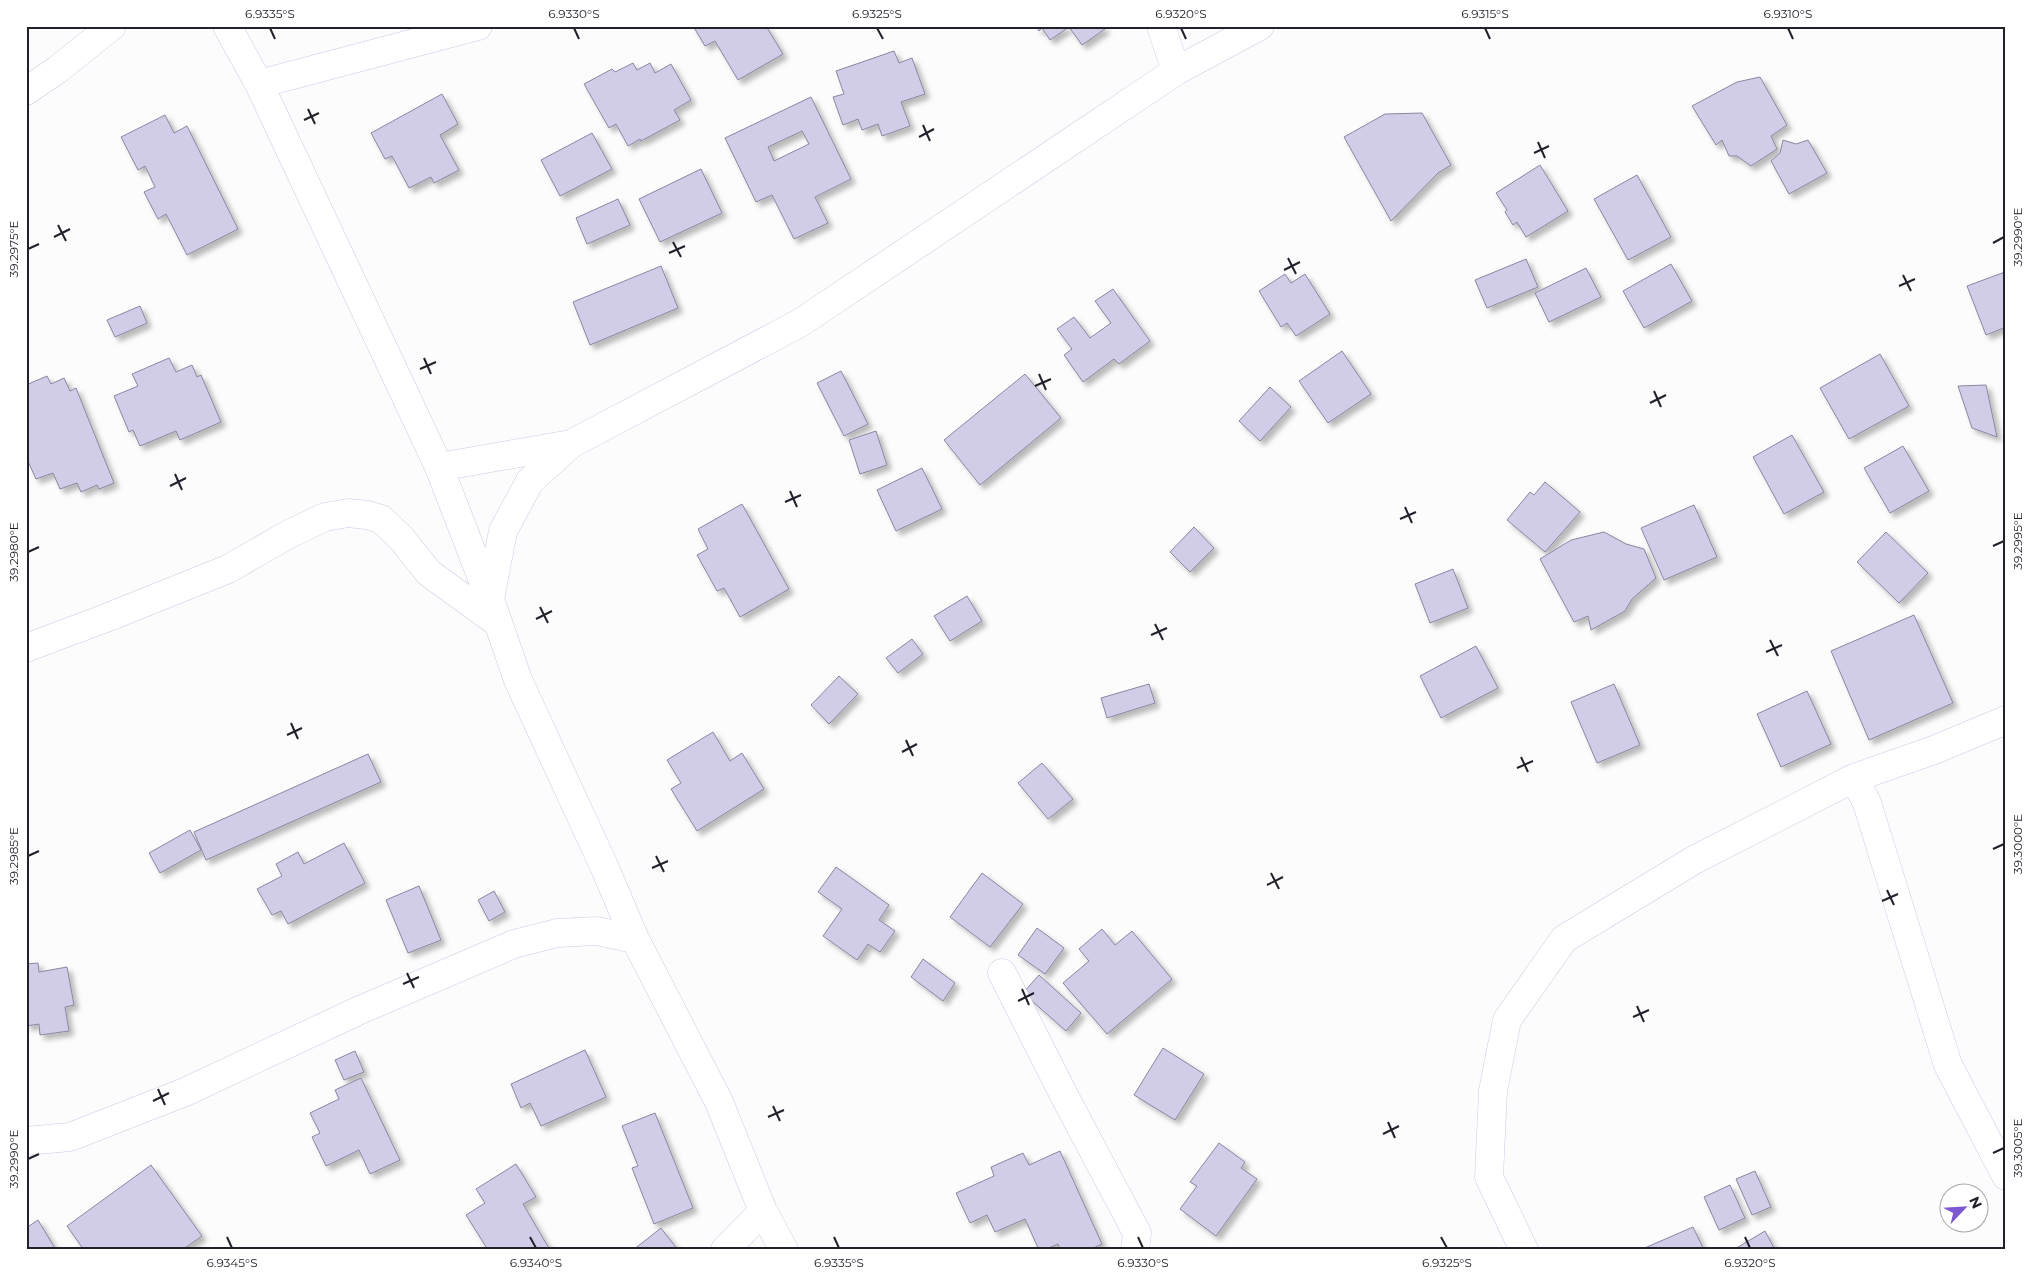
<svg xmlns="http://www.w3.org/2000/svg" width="2032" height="1276" font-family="Montserrat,sans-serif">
<defs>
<filter id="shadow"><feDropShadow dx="4.5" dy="4.5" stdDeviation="2.5" flood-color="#0004"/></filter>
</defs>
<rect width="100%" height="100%" fill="#fcfcfc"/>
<path fill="#d1cce8" stroke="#8b85a0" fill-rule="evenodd" filter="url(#shadow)" d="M693,26H766L783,54L738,80L715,41L705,46Z
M1036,26H1103L1105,29L1082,45L1069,27L1050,40L1042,28L1039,31Z
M894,51L899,63L912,58L925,94L901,102L910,126L882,136L878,124L862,130L858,119L843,125L833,97L844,94L836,71Z
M633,63L637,70L650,63L655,73L671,64L691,100L674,110L680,120L641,141L640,139L628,146L616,124L609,128L584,84L612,69L615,72Z
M1760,77L1787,125L1771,136L1777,149L1751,166L1737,156H1729L1722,140L1716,145L1692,106L1737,82Z
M442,94L458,124L440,135L459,170L434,183L431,177L409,188L392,156L385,159L371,133Z
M811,97L851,179L815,197L828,223L794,239L772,195L756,202L725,138ZM802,131L809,144L774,161L768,147Z
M1422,113L1451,165L1438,173L1391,221L1344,137L1385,114Z
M165,115L174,133L187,126L238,229L187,255L166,214L158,219L144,192L155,187L145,166L138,170L121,137Z
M592,133L612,169L560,196L541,160Z
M1783,140L1796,144L1808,140L1827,173L1789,194L1771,161L1780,153Z
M1540,165L1568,211L1526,237L1517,222L1513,225L1505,212L1507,210L1496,193Z
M701,169L722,213L660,242L639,199Z
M1637,175L1671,237L1628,260L1594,199Z
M618,199L630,225L587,244L576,218Z
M1526,259L1538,287L1487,308L1475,280Z
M1671,264L1692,301L1644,328L1623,291Z
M661,266L678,308L590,345L573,302Z
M1586,268L1601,297L1549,322L1535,293Z
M2005,272L2006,327L1986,335L1967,286Z
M1285,274L1291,283L1305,274L1330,314L1296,336L1287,323L1281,327L1259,291Z
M1113,289L1150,341L1119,364L1114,359L1083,382L1064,355L1072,349L1057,329L1074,317L1090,338L1111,323L1095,301Z
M140,306L147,323L115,337L107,320Z
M1342,351L1371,394L1328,423L1299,381Z
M1880,354L1909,406L1849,439L1820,388Z
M169,358L176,372L192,365L197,377L201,375L221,422L180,440L176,431L140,446L133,430L129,432L114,396L138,386L132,374Z
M841,371L868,424L844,436L817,383Z
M1025,374L1061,418L980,485L944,440Z
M47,376L51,384L64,378L70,391L76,388L114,483L99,489L97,485L81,492L77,483L60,489L53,473L36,479L26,457V385Z
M1986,385L1997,437L1972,428L1958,386Z
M1270,387L1291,407L1260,441L1239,421Z
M876,431L887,465L860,474L849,440Z
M1792,435L1824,492L1784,514L1753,457Z
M1903,446L1929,491L1890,513L1864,468Z
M922,468L942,509L896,531L877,490Z
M1545,482L1580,512L1545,552L1507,520L1530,492L1534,495Z
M742,504L789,589L740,617L724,588L717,591L697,555L708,549L698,529Z
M1694,505L1717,557L1664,580L1641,528Z
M1194,527L1214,548L1190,572L1170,552Z
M1604,532L1626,544L1644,549L1656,578L1632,599L1625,611L1591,630L1588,616L1574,622L1540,559L1571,540Z
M1886,532L1928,573L1899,603L1857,562Z
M1453,569L1468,608L1430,623L1415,584Z
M967,596L982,621L950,641L934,616Z
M1914,615L1953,703L1869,740L1831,651Z
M912,639L923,654L898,673L886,658Z
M1476,646L1498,688L1441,718L1420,676Z
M839,676L858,694L829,724L811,705Z
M1149,684L1155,703L1107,718L1101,698Z
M1614,684L1640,745L1597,763L1571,702Z
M1807,691L1831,744L1781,767L1757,714Z
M713,732L730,761L742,753L764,789L697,831L671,789L681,783L667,760Z
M368,754L381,782L206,860L194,832Z
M1042,763L1073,799L1048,819L1018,783Z
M190,830L201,850L160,873L149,853Z
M344,843L365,883L288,924L281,911L272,915L257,889L282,876L276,864L298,852L304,864Z
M836,867L889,905L879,920L895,931L880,952L868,944L857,960L823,936L842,909L818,892Z
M982,873L1023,904L990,947L950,917Z
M419,886L441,940L408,953L386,900Z
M494,891L505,912L489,921L478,900Z
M1037,928L1064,948L1045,974L1018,955Z
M1102,929L1115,945L1132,931L1172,979L1107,1034L1063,983L1089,961L1079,949Z
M923,959L955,983L943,1001L911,977Z
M38,963L39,972L67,967L74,1005L65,1007L69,1031L40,1035L39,1024L26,1026V964Z
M1039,975L1081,1013L1066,1031L1023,993Z
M1163,1048L1204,1074L1175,1120L1134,1095Z
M585,1050L606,1097L541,1126L530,1103L521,1108L511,1084Z
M355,1051L364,1072L344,1080L335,1060Z
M361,1078L400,1160L370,1174L359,1150L326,1166L312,1137L320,1133L310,1113L339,1099L335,1090Z
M655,1113L693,1208L654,1224L632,1168L638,1166L622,1126Z
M1219,1143L1245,1162L1241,1168L1257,1179L1216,1236L1180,1209L1197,1186L1190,1182Z
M1060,1151L1102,1244L1089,1250H1060L1058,1244L1044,1250H1039L1025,1219L995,1232L987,1215L970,1223L956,1193L994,1176L991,1167L1023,1153L1029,1165Z
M516,1164L536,1197L523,1204L550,1250H488L466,1215L485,1203L476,1189Z
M151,1165L202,1236L182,1250H84L67,1226Z
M1755,1171L1771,1207L1752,1215L1736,1179Z
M1730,1185L1745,1218L1719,1230L1704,1197Z
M38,1220L56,1250H26V1228Z
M1693,1227L1704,1250H1640Z
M661,1228L678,1250H633Z
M1765,1231L1775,1250H1733Z"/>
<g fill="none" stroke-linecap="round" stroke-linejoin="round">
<g stroke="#cec8e5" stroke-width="29">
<path id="minor" d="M227,26L259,84L439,467L490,599
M1161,26L1176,71
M259,84L478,26
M26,91L57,70L112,26
M439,467L571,444
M26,648L106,618L228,569L289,534L325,517L348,513L367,515L381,519L401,538L429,573L498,623
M1854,778L1867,803L1948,1065L2006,1176
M1002,973L1067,1101L1137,1233L1135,1250
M26,1141L70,1137L185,1092L360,1010L514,944L557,933L597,931L635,939
M725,1250L763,1211
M784,1250L763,1211L719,1102L635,939L604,866L518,680L490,599L503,531L530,481L571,444L800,323L1176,71L1260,26
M1524,1250L1489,1177L1493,1091L1507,1020L1564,939L1694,860L1854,778L1934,750L2006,720"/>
</g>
<use href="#minor" stroke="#fff" stroke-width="28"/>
</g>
<path fill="none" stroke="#22202a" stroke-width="2" d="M270,28L275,39M574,28L579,39M877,28L883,39M1181,28L1186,39M1485,28L1490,39M1788,28L1793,39M308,109L315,124M304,120L319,113M923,125L930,141M919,137L934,129M1538,142L1545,158M1534,153L1549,146M58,225L66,241M54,237L70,229M673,242L681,257M1993,243L2004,237M28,249L39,244M669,253L685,246M1288,258L1296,274M1284,270L1300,262M1903,275L1911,291M1899,286L1915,279M424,358L431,374M420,369L436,362M1039,374L1046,390M1035,386L1051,379M1654,391L1661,407M1650,403L1666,395M175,474L182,490M170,486L186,478M790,491L797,507M785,502L801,495M1405,507L1412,523M1400,519L1416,512M1993,546L2004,541M28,552L39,547M540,607L548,623M536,619L552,611M1155,624L1163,640M1151,635L1167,628M1770,640L1778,656M1766,652L1782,645M291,723L298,739M287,735L302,728M906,740L913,756M902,752L917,744M1521,757L1528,772M1517,768L1533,761M1993,849L2004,844M28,856L39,851M656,856L664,872M652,868L668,861M1271,873L1279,889M1267,885L1283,877M1887,890L1894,905M1882,901L1898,894M407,973L414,988M403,984L419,977M1022,989L1029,1005M1018,1001L1034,993M1637,1006L1644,1022M1633,1017L1649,1010M158,1089L165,1105M153,1101L169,1093M773,1106L780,1121M768,1117L784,1110M1388,1122L1395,1138M1383,1134L1399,1126M1993,1153L2004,1148M28,1159L39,1154M227,1237L232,1248M530,1237L536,1248M834,1237L839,1248M1138,1237L1143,1248M1441,1237L1447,1248M1745,1237L1750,1248"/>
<rect width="2032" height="1276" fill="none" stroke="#ffffff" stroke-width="55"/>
<g transform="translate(1964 1208) rotate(65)"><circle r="24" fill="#ffffff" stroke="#a7a6aa"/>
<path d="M0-4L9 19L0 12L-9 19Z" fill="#7e58d2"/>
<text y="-8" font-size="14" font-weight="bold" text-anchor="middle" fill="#22202a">N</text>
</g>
<rect x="28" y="28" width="1976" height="1220" fill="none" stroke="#22202a" stroke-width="2"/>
<g font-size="12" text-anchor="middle" fill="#22202a">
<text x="270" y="18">6.9335°S</text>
<text x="574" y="18">6.9330°S</text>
<text x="877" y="18">6.9325°S</text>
<text x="1181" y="18">6.9320°S</text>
<text x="1485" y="18">6.9315°S</text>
<text x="1788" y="18">6.9310°S</text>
<text transform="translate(2018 237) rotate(-90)" y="4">39.2990°E</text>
<text transform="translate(14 249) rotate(-90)" y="4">39.2975°E</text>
<text transform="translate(2018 541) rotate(-90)" y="4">39.2995°E</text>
<text transform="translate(14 552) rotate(-90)" y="4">39.2980°E</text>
<text transform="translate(2018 844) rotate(-90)" y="4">39.3000°E</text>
<text transform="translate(14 856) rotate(-90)" y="4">39.2985°E</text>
<text transform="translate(2018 1148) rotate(-90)" y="4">39.3005°E</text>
<text transform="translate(14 1159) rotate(-90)" y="4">39.2990°E</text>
<text x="232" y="1267">6.9345°S</text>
<text x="536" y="1267">6.9340°S</text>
<text x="839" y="1267">6.9335°S</text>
<text x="1143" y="1267">6.9330°S</text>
<text x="1447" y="1267">6.9325°S</text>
<text x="1750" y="1267">6.9320°S</text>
</g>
</svg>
